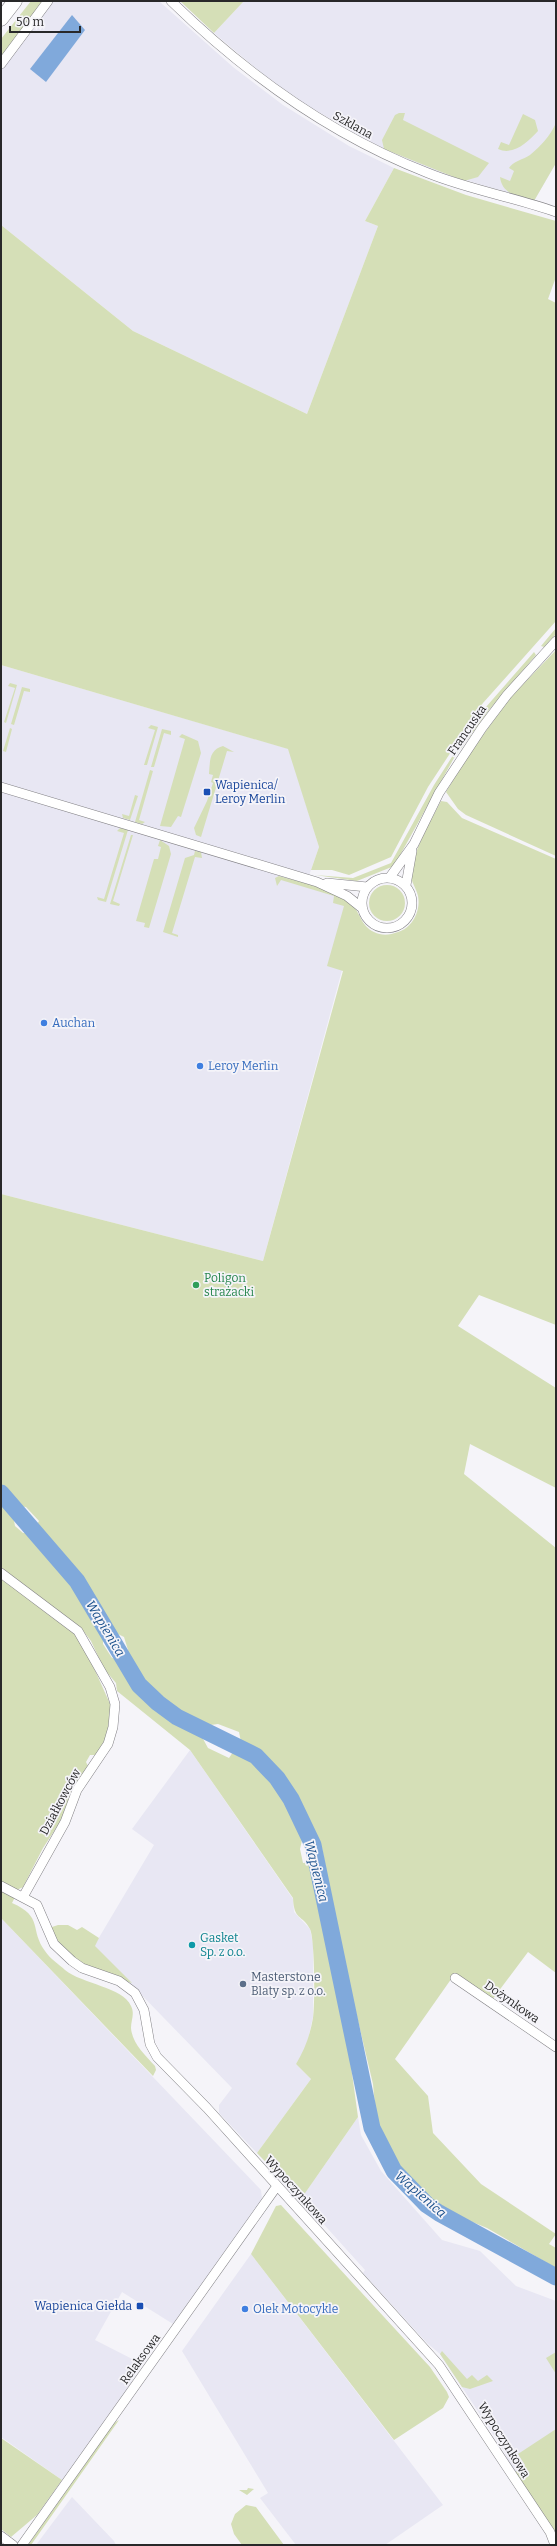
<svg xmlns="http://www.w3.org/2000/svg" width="557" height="2546" font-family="Bitter,serif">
<rect width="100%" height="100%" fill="#f5f4f9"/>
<path fill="#e8e7f3" d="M51,1L160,2L233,67L283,105L349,146L394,168L365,221L378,226L307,414L133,331L1,225V68Z
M244,1H556V163L534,201L430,169L375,145L310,107L270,80L214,33Z
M1,665L289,749L319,847L306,884L341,896L357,915L263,1261L1,1194Z
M190,1750L293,1899L294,1912L310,1929L313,1944V2017L306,2048L296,2064L311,2079L257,2153L219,2113V2105L232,2088L94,1946L154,1845L132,1829Z
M1,1918L261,2190L262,2199L173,2324L122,2292L95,2340L142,2364L129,2386L62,2480L1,2437Z
M358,2117L361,2135L381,2171L442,2240L480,2251L516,2286L556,2301V2445L514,2473L503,2449L440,2354L427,2343L363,2273L365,2270L301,2199Z
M251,2254L443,2505L385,2545H296L260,2498L268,2493L182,2351Z
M72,2497L114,2541L116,2545H36Z"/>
<path fill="#d5dfb7" d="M31,1H45L1,60V39Z
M180,1H244L214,33Z
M399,113H405L403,120L489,163L478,177L464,181L384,149L382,140L395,115Z
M523,114L535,120L538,131C528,142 513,156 498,149L501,142L509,145Z
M556,123V163L534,201C520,197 502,195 500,177L510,181L514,171L509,168C512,162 524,159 530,155C541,146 550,136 556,123Z
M394,168L466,195L556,221V277L548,299L556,303V621L483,703L428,787L391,857L349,875L332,870H311L319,847L288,749L1,665V225L133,331L307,414L378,226L365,221Z
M556,628V634L544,647L541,646Z
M556,650V856L466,815L458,809L446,792L467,757L510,698Z
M534,652L536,655L489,710L454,758L394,866L357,881L315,875L353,878L391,863L434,785L466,735L486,707Z
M10,683L17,685L6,723L4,722L15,688L8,686Z
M22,687L30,689V692L24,691L14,725L11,724Z
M151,725L158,727L147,765H144L155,730L148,728Z
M10,728L12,729L6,752L3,751Z
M162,729L171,731V735L164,733L154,767H151Z
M182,734L198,741L201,753L181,817L178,816L171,827L160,826L185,739L179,737Z
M223,746L234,752L227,751L201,837L196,835L194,828L207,801L213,783L211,782L213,775L209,774C210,761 209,750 223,746Z
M150,770L153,771L139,820L145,822L142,824L135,822Z
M135,795L138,796L130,820L123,818L122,814L129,816Z
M441,801L447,802L462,818L556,859V1325L479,1295L458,1326L556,1388V1488L470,1444L464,1474L556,1548V1973L528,1952L492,2000L454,1975L395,2059L428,2096L433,2133L481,2184L556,2234L549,2244L556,2248V2268L487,2228L434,2206L397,2170L377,2127L373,2084L341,1949L322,1848L283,1773L258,1751L241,1742L239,1732L218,1724L203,1726L165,1703L145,1683L126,1654L128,1650L124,1637L114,1632L80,1579L36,1526L39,1521L26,1507L18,1506L1,1486V1194L263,1261L343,971L327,966L344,906L333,903L334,896L281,880L277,886L275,878L279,876C303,883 333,888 352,905C361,913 360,925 374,932C382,936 390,935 398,932C412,928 421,911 418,896C416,887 409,880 411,870C416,846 430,822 441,801Z
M120,828L128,830L106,902L98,900L97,897L104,899L124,833L117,831Z
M131,835H133L113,901L120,904L119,906L110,904Z
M160,840L169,846L171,854L149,928L144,927L145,923L136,921L154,859H158L161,847L158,846Z
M195,851L201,852L202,858L195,857L172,933L178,935V937L163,932L185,858L194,855Z
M369 903a18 18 0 1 1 36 0a18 18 0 1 1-36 0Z
M1,1498L12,1510L15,1526L23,1533H29L80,1592L103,1632V1644L112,1658L118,1659L135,1686L152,1705L202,1737L208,1748L229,1758L233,1752L253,1761L274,1782L296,1824L302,1840L300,1849L303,1863L310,1862L344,2015L358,2117L301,2199L257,2153L311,2079L296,2064C305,2049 310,2035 313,2018C315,2006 315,1939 310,1929C302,1914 294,1921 293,1898L190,1750L117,1691L116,1683L104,1669L91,1641L81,1628L1,1570Z
M1,1578L74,1633L84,1646L111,1706L107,1736L96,1755H90L86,1762L88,1766L72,1788L64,1816L43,1848L23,1887L17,1890L1,1882Z
M1,1891L15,1897L12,1903C44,1917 29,1929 45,1951C50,1959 59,1964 65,1970C82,1984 123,1987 131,2006C135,2014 131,2020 131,2028C132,2043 145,2055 155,2066L156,2070L153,2076L1,1918Z
M58,1925H68L77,1930L82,1927L99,1938L95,1946L132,1983C97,1973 71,1962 51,1931L52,1927Z
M281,2205L430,2367L447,2392L449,2397L443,2408L394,2440L251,2254L276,2206Z
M442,2351L467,2379L472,2375L478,2381L487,2375L493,2381L470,2389L462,2387L440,2354Z
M556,2352V2374L546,2358Z
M119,2420L31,2545H28L114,2423Z
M556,2429V2538L514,2473L525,2465L518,2454Z
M1,2438L62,2480L37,2515L11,2537L1,2529Z
M248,2488L254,2489L247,2495L239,2490H247Z
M246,2505L256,2507L284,2545H242L234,2534L231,2524L235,2514Z"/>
<path fill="#80a9db" d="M72,15L85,30L46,82L30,69Z"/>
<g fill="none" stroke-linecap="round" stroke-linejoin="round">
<path stroke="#80a9db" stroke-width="17" d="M1,1493L77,1581L139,1685L158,1703L177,1717L256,1756L277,1778L291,1799L313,1845L372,2128L394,2171L427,2205L439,2213L556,2277"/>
<g stroke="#828185" stroke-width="10">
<path id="minor" d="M171,1C246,74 330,135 428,173C470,190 514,197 556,212
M1,64L48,1
M1,787L317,882L347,896L362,908
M390,877L414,844L439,793L482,728L507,695L556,641
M362 903a25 25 0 1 1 50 0a25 25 0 1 1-50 0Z
M327,883L367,887
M406,885L412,851
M1,1573L78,1631L110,1687L115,1704L113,1727L108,1744L77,1790L65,1822L23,1897
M1,1886L37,1905L54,1944L72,1961L82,1968L119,1981L135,1993L144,2010L150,2044L157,2057L207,2108L439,2365L550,2532L555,2545
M455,1978L556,2047
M1,2536L13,2545
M22,2545L277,2186"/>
</g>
<g stroke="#828185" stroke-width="15">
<path id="highway" d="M1,19L15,1"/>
</g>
<use href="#minor" stroke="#fff" stroke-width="9"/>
<use href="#highway" stroke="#fff" stroke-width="14"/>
</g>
<g fill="#1a4fb4" stroke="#f5f4f9" stroke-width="1.5">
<rect x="203" y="788" width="8" height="8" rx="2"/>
<rect x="136" y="2302" width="8" height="8" rx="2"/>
</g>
<g fill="#3f7fe0" stroke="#f5f4f9" stroke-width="1.5">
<circle cx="44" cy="1023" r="4"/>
<circle cx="200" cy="1066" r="4"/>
<circle cx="245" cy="2309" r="4"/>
</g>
<circle fill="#2e9e5b" stroke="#f5f4f9" stroke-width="1.5" cx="196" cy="1285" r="4"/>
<circle fill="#0f9aa8" stroke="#f5f4f9" stroke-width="1.5" cx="192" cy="1945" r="4"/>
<circle fill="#5c6f8a" stroke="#f5f4f9" stroke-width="1.5" cx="243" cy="1984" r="4"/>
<g text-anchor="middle" stroke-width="3.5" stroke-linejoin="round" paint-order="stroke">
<g font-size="12" fill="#282829" stroke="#f5f4f9">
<text transform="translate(353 125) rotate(29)" y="4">Szklana</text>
<text transform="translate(467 730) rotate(-55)" y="4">Francuska</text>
<text transform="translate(60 1802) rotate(-62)" y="4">Działkowców</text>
<text transform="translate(512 2002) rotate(35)" y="4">Dożynkowa</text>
<text transform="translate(296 2190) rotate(48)" y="4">Wypoczynkowa</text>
<text transform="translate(140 2359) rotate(-54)" y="4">Relaksowa</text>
<text transform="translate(504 2440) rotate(58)" y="4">Wypoczynkowa</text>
</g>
<g font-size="12" fill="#164399" stroke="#f5f4f9" text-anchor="start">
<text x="215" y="789">Wapienica/<tspan x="215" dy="14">Leroy Merlin</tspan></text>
<text x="132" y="2310" text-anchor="end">Wapienica Giełda</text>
</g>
<g font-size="12" fill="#366cbe" stroke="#f5f4f9" text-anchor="start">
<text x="52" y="1027">Auchan</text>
<text x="208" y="1070">Leroy Merlin</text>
<text x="253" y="2313">Olek Motocykle</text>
</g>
<g font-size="12" fill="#27864d" stroke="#f5f4f9" text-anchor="start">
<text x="204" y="1282">Poligon<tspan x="204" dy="14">strażacki</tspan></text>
</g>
<g font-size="12" fill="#0d838f" stroke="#f5f4f9" text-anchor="start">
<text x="200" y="1942">Gasket<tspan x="200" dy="14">Sp. z o.o.</tspan></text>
</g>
<g font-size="12" fill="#4e5e75" stroke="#f5f4f9" text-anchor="start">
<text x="251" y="1981">Masterstone<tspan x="251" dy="14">Blaty sp. z o.o.</tspan></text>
</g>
<g font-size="13" font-style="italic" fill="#174e8b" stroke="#f5f4f9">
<text transform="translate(106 1628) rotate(59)" y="5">Wapienica</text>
<text transform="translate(317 1871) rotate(76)" y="5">Wapienica</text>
<text transform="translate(421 2194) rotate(41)" y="5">Wapienica</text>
</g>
</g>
<rect width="557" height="2546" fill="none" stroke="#282829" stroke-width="4"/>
<path d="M10 26v6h70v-6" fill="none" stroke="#282829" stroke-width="2"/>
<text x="16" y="26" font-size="12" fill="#282829" stroke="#f5f4f9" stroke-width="3" paint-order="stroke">50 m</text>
</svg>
